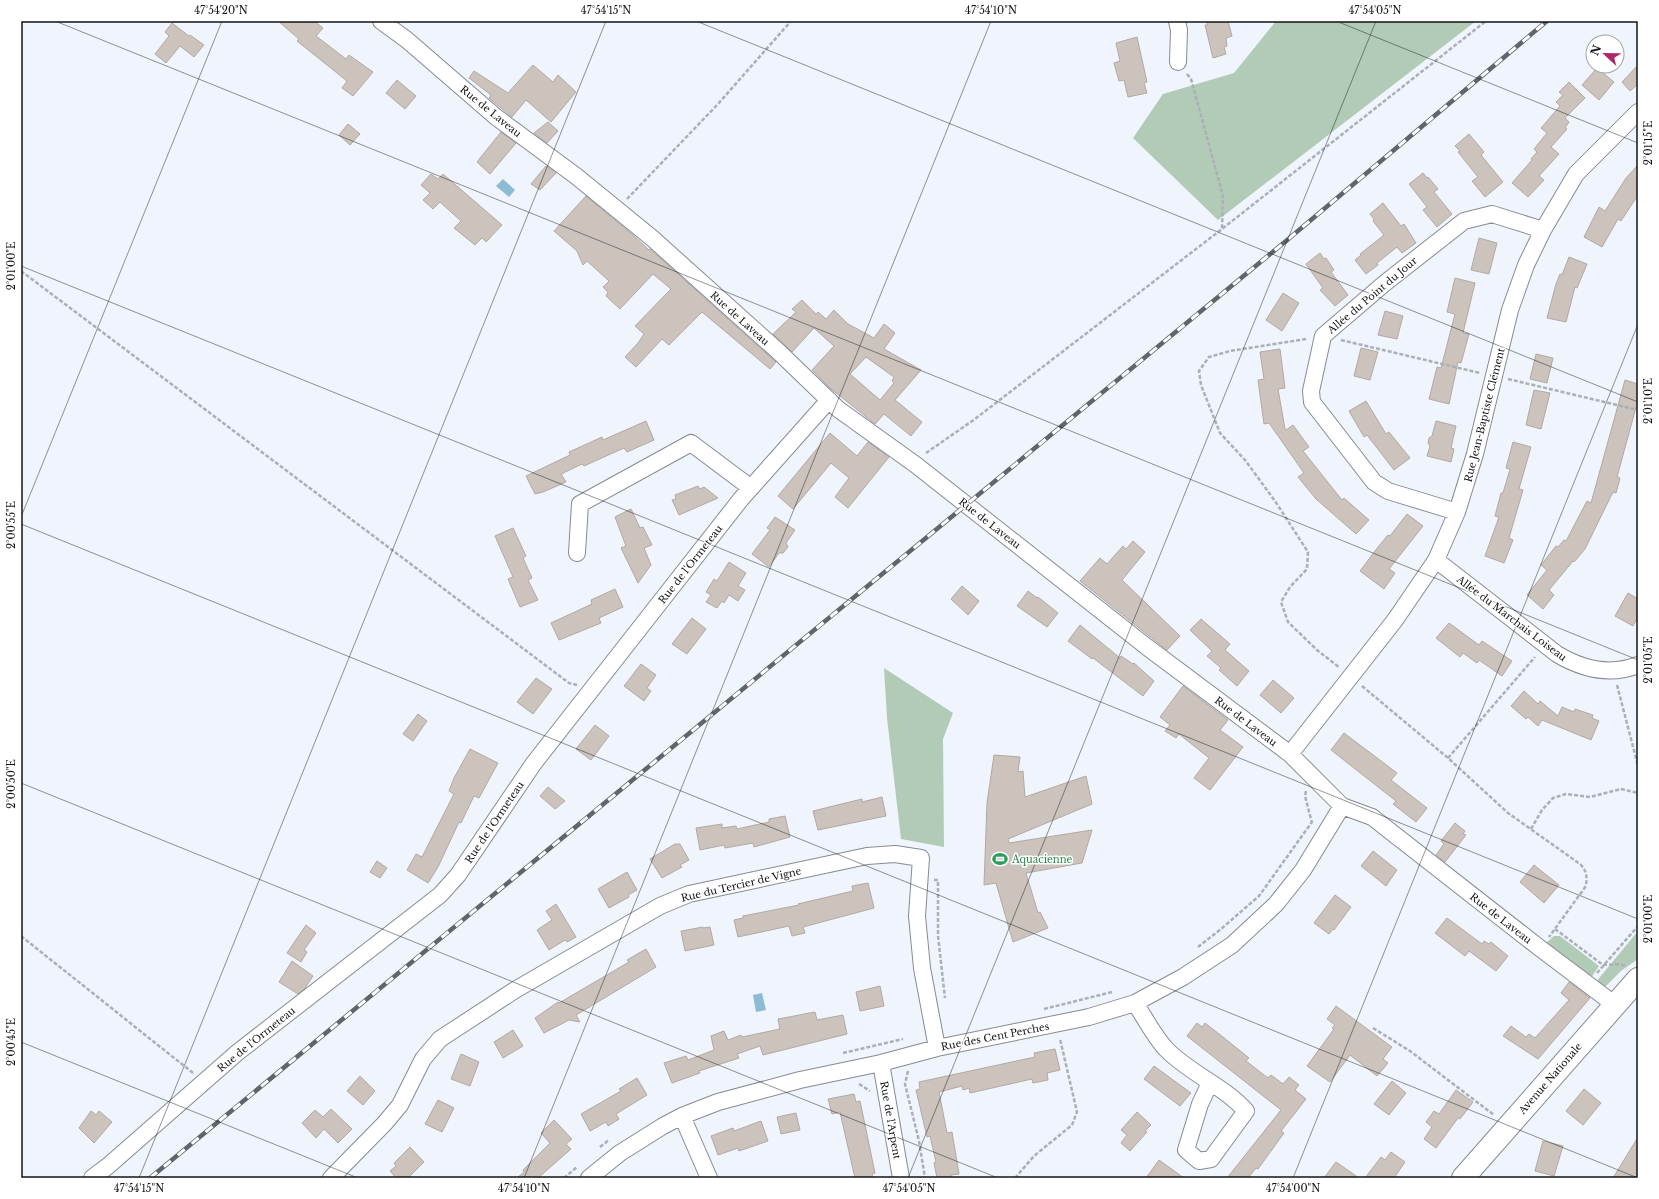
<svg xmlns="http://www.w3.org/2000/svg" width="1659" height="1199" font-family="'Libre Baskerville',serif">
<rect width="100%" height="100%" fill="#eff4fd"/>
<path fill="#b2cbb6" d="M1276,21H1476L1218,220L1133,138L1163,94L1234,73Z
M884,668L953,713L943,739L944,847L901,839L887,718Z
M1638,931V959L1621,971L1605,987L1595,983Z
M1554,936H1560L1599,966L1591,978L1546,947L1547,942Z"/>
<path fill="#8bbcd4" d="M503,179L515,190L509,197L496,186Z
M762,993L766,1010L756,1012L753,995Z"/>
<path fill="#cbc3bc" stroke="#b1a9a2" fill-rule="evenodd" d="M278,21H314L323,28L316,36L346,59L349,55L373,72L353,96L342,88L347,81L297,41L299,39Z
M1206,21H1228L1232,36L1226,38L1227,46L1224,47L1226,54L1213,58L1205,25H1208Z
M172,23L189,36L190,35L204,45L194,57L180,46L166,63L155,54L169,36L165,32Z
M1137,37L1147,82L1144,83L1147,93L1128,97L1124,80L1119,81L1114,63L1120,61L1116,43Z
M533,65L553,82L558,75L576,92L551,122L526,100L512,117L489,98L491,95L469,78L474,71L508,93Z
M1638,65V84L1630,91L1622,82Z
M1597,68L1614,82L1599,100L1582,85Z
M397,80L416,96L405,109L386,93Z
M1569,82L1585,98L1565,118L1569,122L1565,128L1567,129L1551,147L1559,154L1539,176L1544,180L1528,197L1512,183L1532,160L1531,159L1537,152L1534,149L1547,133L1541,128L1560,106L1556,102L1563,95L1559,92Z
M548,122L558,131L547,143L534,133Z
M348,124L360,134L350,145L339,135Z
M501,132L516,143L490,174L477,162Z
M1469,134L1484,152L1481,155L1503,182L1485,197L1472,181L1478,177L1458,152L1460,151L1455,146Z
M1638,165V195L1621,221L1618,219L1602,247L1584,237L1599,207L1605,211L1626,178Z
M546,166L556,173L540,190L531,184Z
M1423,173L1427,178L1428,177L1438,189L1434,192L1452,214L1437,227L1423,210L1427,207L1409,184Z
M431,174L438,179L443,174L502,225L486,242L482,238L475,245L454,228L461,221L440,202L433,209L423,200L430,193L421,185Z
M586,196L634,236L649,250L650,249L776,362L770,369L702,312L669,345L662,339L636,367L625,357L638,343L644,334L635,326L671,289L653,274L620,309L606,296L608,292L603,287L609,281L587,261L583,265L577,251L554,231Z
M1383,203L1401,226L1404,224L1416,243L1402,253L1397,247L1377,263L1378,265L1366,274L1355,260L1361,255L1360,254L1384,235L1373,221L1374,219L1370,214Z
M1479,238L1497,243L1489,274L1471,270Z
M1320,253L1324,259L1326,258L1334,270L1331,272L1348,295L1335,306L1320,290L1323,288L1306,264Z
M1569,257L1587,264L1577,288L1575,287L1566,322L1547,318L1556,284L1560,274L1562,275Z
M1455,278L1475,283L1463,333L1469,334L1461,363L1458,362L1449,404L1429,399L1437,367L1441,368L1455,314L1447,312Z
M1283,293L1299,303L1282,331L1266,320Z
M802,300L816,314L818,312L826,319L834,310L848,324L874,338L884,324L895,333L884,349L921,370L895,400L922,422L911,436L884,414L875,424L830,388L812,370L834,346L814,328L792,352L773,334L796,312L792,309ZM866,357L894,377L892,381L894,383L880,400L850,374Z
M1385,311L1403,316L1397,339L1378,335Z
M1361,348L1378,352L1370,380L1354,376Z
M1280,349L1285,388L1278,389L1285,429L1286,430L1293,425L1309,447L1303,451L1342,500L1344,498L1369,520L1356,534L1316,499L1298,477L1304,473L1269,423L1264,424L1258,380L1264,379L1260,352Z
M1536,354L1553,358L1547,383L1530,379Z
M1625,380L1638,384V400L1617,477L1620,478L1616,493L1613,492L1585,549L1574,562L1573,561L1549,590L1554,595L1543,609L1527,595L1547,570L1541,565L1556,546L1558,547L1564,540L1566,541L1587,501L1591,503Z
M1534,390L1550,393L1541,429L1526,425Z
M1366,401L1386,434L1389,432L1410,458L1394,470L1367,435L1364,437L1349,411Z
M646,421L654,440L627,452L624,448L584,466L582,464L561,474L566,482L543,492L535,494L526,476L570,455L569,452L602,437L603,440Z
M1436,421L1456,426L1451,448L1454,449L1451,462L1427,456L1430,446L1428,443L1429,438L1432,436Z
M830,433L857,456L868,442L889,457L848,508L835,497L849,478L831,463L793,509L778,496Z
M1513,442L1531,447L1519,489L1523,490L1509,538L1513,540L1504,563L1485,556L1499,517L1495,516L1501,493H1503L1510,469L1506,468Z
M698,486L700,489L704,487L718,498L679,515L672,500L676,499L675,495Z
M631,509L640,528L643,527L652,545L644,548L651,565L638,583L621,548L626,546L615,517Z
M1407,514L1423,526L1389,569L1395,573L1384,589L1360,571L1378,547L1388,535L1390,536Z
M775,517L795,530L786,543L788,547L783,553H779L769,567L752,554L770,530L767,528Z
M513,528L526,556L523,558L532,578L528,580L538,600L520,607L508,579L513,577L495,536Z
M1133,541L1145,552L1122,580L1180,636L1167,650L1080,581L1100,558L1107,564L1123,546L1126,549Z
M729,562L746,573L738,586L745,590L738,601L729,595L724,603L722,601L717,608L706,602L711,595L706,592L714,579L717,581Z
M962,586L979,601L968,615L951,599Z
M615,589L623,607L599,618L601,623L559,640L551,623L592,604L591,600Z
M1028,591L1037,598L1038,597L1058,613L1047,627L1017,606Z
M1628,593L1638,599V617L1633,626L1615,616Z
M692,618L706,629L687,654L672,644Z
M1201,619L1230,644L1225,650L1249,671L1237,686L1219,670L1221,668L1207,656L1212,651L1190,630Z
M1449,623L1479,645L1482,641L1512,661L1502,676L1479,660L1477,663L1463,653L1460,657L1436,638Z
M1080,625L1120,658L1121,656L1133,664L1134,663L1154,681L1143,696L1093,658L1092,659L1068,641Z
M641,664L656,675L647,688L651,691L644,701L624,686Z
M536,678L552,689L533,714L517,702Z
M1273,680L1294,698L1281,713L1260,695Z
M1183,686L1228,720L1220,730L1243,747L1210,790L1194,778L1209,758L1179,734L1176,738L1165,731L1170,725L1160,717Z
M1524,691L1538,704L1540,701L1558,716L1562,707L1574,712L1575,709L1593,715L1592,718L1599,721L1591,740L1542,720L1538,726L1528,717L1526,719L1511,706Z
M418,714L427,721L413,741L403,734Z
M595,725L609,736L591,760L576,749Z
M1344,733L1397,773L1391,780L1427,808L1416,822L1393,804L1396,801L1331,750Z
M470,749L498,763L479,798L474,796L461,823L459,822L438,867L428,883L407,870L416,854L422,857L454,794L449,791L454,778Z
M994,755L1020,757L1018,772L1023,771L1025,797L1086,776L1092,804L1008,839L1009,843L1092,830L1082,863L1026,873L1038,913L1040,912L1048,928L1013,942L996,883L984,885L987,803Z
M548,787L565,801L555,809L540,796Z
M882,797L886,816L818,830L813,811L862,799V802Z
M785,816L790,837L754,847L753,843L725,848L724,845L700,850L696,828L722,824V828L736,826L737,829L769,822V819Z
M1455,823L1465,831L1463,834L1466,835L1445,862L1436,855L1444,844L1441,841Z
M675,844H680L689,860L680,865L682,867L662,878L650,859Z
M1373,851L1397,870L1386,886L1361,866Z
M377,861L387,868L380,878L370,872Z
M1534,865L1559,885L1544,903L1520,882Z
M627,872L637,890L628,895L629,897L609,908L598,889Z
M868,883L874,908L803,927L805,933L792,936L789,926L738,937L734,920L743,918V916L799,905L798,904L853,891L852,886Z
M1335,895L1351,907L1334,930L1333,929L1329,934L1314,923Z
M556,904L576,937L567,942L565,940L549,950L537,930L552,920L546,911Z
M1447,918L1482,944L1484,941L1489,944L1491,942L1508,956L1496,971L1469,951L1465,956L1435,933Z
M306,925L316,933L304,950L307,952L301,962L287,953Z
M703,927V928L710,927L714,945L685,951L681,931Z
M646,949L656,967L576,1015L580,1022L569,1020L544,1033L535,1018L558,1002L559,1003L629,962L627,960Z
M292,961L313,976L305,988L298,994L279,982Z
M1569,982L1590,998L1538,1059L1503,1036L1511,1026L1526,1037L1529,1034L1535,1038L1569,1000L1561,993Z
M880,986L884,1006L860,1011L856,992Z
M1336,1006L1392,1047L1383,1059L1388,1063L1377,1076L1350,1055L1330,1082L1307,1066L1334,1029L1332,1028L1335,1025L1327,1019Z
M815,1012L817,1020L843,1015L847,1034L763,1055L760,1046L737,1054L739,1058L699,1071L700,1073L672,1083L664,1063L686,1056L688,1060L714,1050L711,1036L724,1031L728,1040L741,1035L742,1037L780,1029L778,1019Z
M1197,1023L1202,1027L1205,1023L1223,1037L1249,1058L1246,1061L1268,1078L1271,1075L1283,1084L1289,1077L1299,1085L1295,1090L1306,1099L1281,1131L1284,1133L1258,1169L1256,1168L1248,1178H1227L1281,1110L1187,1036Z
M513,1030L523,1046L503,1058L494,1042Z
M1055,1049L1060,1070L1047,1073L1048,1080L1033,1083L1032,1079L970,1093L969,1088L963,1090L962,1086L939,1092L947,1133L952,1132L959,1174L951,1175L952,1178H937L934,1163L936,1162L930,1136L927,1137L916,1090L920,1089L919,1082L1035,1057L1034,1053Z
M461,1054L479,1062L470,1086L451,1079Z
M1154,1066L1191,1093L1180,1106L1144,1079Z
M360,1076L375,1091L363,1105L347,1091Z
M637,1078L647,1095L616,1114L619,1119L608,1126L606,1122L590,1131L581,1114L621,1091L619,1089Z
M1392,1081L1406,1093L1389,1115L1374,1104Z
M1584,1089L1601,1103L1583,1125L1566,1111Z
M1456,1090L1473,1102L1460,1119L1458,1118L1436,1148L1424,1139L1432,1127L1426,1122L1434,1111L1439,1114Z
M854,1094L856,1102L860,1101L875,1173L872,1174L873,1178H855L840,1112L832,1114L828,1099Z
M438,1100L454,1108L442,1132L425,1124Z
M331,1109L352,1129L338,1143L324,1129L316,1138L302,1123L315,1110L323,1117Z
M91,1111L96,1115L99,1111L112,1122L94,1143L79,1128Z
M1137,1112L1151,1125L1145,1131L1147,1132L1130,1151L1121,1143L1127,1135L1121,1130Z
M796,1113L800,1130L781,1134L777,1117Z
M554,1120L572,1139L566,1144L571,1149L538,1178H517L524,1172L523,1170L550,1143L541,1133Z
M761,1121L768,1141L739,1151L738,1148L718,1155L711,1136L733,1128L734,1131Z
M1638,1137V1178H1613Z
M1543,1141L1563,1146L1554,1176L1535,1171Z
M410,1147L424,1162L408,1178H396L390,1171L396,1166L394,1163Z
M1391,1152L1405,1162L1394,1178H1365L1381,1157L1385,1160Z
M1159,1160L1184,1178H1146Z
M1336,1162L1359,1178H1324Z"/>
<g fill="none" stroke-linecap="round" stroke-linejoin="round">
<g stroke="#868a93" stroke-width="18">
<path id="street" d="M381,21L407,40L496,117L576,176L652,238L780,353L838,409L916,465L1147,647L1290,754L1342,806L1372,817L1541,949L1614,1004
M1177,21L1179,30L1178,62
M1457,512L1388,491L1374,482L1312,402L1311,391L1323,336L1385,283L1464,221L1492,214L1543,230
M577,553L580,504L691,443L751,488
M1436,560L1557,654C1582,669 1610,676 1638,665
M1290,754L1395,620L1436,560L1457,512L1475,454L1510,310L1526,265L1543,230L1576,174L1638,112
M1135,1003C1145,1018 1154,1036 1166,1049C1189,1073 1224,1086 1246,1111L1211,1159L1199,1161L1186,1150L1200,1104L1210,1083
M881,1063L901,1178
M682,1116L709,1178
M92,1178L108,1166L238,1052L440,895L458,875L534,763L661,601L741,499L829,400
M331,1178L385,1123L400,1105L423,1059L440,1039L515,990L660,906L689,894L867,856L895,854L921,858L917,916L922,968L937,1048
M589,1178L620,1153L663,1126L682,1116L718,1102L800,1080L881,1063L937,1048L1089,1017L1135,1003L1183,977L1232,945L1276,904L1303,870L1342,806"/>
</g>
<g stroke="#868a93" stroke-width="24">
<path id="secondary" d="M1463,1178L1638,979"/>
</g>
<path stroke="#abafb6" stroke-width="2.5" stroke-dasharray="4 2" stroke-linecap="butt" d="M1187,74L1191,79L1223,196L1222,229
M627,199L718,104L791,21
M21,271L561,677L569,683L577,685
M1306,339L1230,351L1209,357L1199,371L1201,385L1220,433L1245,460L1275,501L1308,552L1307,569L1290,587L1281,602L1288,622L1317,650L1340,668
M1341,340L1480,373
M1508,379L1638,410
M926,453L975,419L1222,229L1486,21
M1617,685L1638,766
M1362,686L1448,758L1508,813L1580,864C1587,871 1587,876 1586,886L1549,937
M1448,758L1535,657
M1306,791L1305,796L1312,823
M1531,829L1542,810L1553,798L1566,794L1590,797L1621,789L1638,793
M934,880H938V936L945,998
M1555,929L1603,965L1619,964L1626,966
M21,936L193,1073
M1198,947L1221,929L1259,896L1312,822
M1597,973L1638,926
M1044,1009L1112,992
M1373,1028L1410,1051L1494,1115
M843,1053L903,1039
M908,1071L905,1084L919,1141L925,1178
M859,1084L870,1091
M600,1147L609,1140
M564,1178L577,1167
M1015,1178L1034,1156L1072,1125L1077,1112L1060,1039"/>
<use href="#street" stroke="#fff" stroke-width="16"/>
<use href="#secondary" stroke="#fff" stroke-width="22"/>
<g stroke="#616469" stroke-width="4.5">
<path id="rail" d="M150,1178L1286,241L1547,21"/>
</g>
<use href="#rail" stroke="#fff" stroke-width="3" stroke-dasharray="9" stroke-linecap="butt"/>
</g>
<path fill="none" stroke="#121316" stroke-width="1" stroke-opacity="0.45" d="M55,21L1638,660M696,21L1638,402M1336,21L1638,143M21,266L1638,919M21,517L222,21M21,524L1638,1178M21,783L998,1178M21,1042L358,1178M139,1178L606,21M524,1178L991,21M908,1178L1376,21M1293,1178L1638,324"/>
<defs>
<g id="stadium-bare" transform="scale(1.2)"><path d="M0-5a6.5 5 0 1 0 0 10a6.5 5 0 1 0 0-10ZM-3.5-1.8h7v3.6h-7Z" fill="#2e9e5b" stroke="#fff" stroke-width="2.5" paint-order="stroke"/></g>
</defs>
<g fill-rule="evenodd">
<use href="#stadium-bare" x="1000" y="859"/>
</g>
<g text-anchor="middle" stroke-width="3" stroke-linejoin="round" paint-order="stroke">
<g font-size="10" fill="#121316" stroke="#fff">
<text transform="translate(491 111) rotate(39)" y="4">Rue de Laveau</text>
<text transform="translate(1372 295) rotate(-40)" y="4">Allée du Point du Jour</text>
<text transform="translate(740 318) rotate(42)" y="4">Rue de Laveau</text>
<text transform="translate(1484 415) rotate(-76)" y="4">Rue Jean-Baptiste Clément</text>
<text transform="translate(990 523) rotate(38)" y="4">Rue de Laveau</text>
<text transform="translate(690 564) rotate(-52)" y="4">Rue de l'Ormeteau</text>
<text transform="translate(1512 618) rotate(37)" y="4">Allée du Marchais Loiseau</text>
<text transform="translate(1246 721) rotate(37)" y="4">Rue de Laveau</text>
<text transform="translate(494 822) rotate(-56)" y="4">Rue de l'Ormeteau</text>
<text transform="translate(741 884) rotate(-13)" y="4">Rue du Tercier de Vigne</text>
<text transform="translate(1501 918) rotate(38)" y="4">Rue de Laveau</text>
<text transform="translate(995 1036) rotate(-11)" y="4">Rue des Cent Perches</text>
<text transform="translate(256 1039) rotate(-39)" y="4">Rue de l'Ormeteau</text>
<text transform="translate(1550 1078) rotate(-49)" y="4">Avenue Nationale</text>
<text transform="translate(891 1120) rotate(80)" y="4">Rue de l'Arpent</text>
</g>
<g font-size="10" fill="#27864d" stroke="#fff" text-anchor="start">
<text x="1012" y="863">Aquacienne</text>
</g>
</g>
<rect width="1659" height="1199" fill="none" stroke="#ffffff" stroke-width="44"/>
<g transform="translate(1605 54) rotate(292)"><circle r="19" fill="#ffffff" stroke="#a0a1a2"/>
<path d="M0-3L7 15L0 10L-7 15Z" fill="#b02768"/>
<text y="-6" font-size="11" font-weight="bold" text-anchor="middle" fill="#121316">N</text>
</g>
<rect x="22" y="22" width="1615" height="1155" fill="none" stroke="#121316" stroke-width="1.5"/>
<g font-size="10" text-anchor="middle" fill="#121316">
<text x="221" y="14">47°54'20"N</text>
<text x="606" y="14">47°54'15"N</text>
<text x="991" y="14">47°54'10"N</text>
<text x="1375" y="14">47°54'05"N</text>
<text transform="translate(1648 143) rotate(-90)" y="4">2°01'15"E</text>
<text transform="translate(11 266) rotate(-90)" y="4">2°01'00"E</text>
<text transform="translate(1648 401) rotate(-90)" y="4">2°01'10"E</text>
<text transform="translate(11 525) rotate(-90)" y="4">2°00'55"E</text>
<text transform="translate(1648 660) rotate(-90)" y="4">2°01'05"E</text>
<text transform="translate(11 784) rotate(-90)" y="4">2°00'50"E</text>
<text transform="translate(1648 919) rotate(-90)" y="4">2°01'00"E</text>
<text transform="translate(11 1042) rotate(-90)" y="4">2°00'45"E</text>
<text x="139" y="1192">47°54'15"N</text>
<text x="524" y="1192">47°54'10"N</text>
<text x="909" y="1192">47°54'05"N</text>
<text x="1293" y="1192">47°54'00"N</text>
</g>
</svg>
